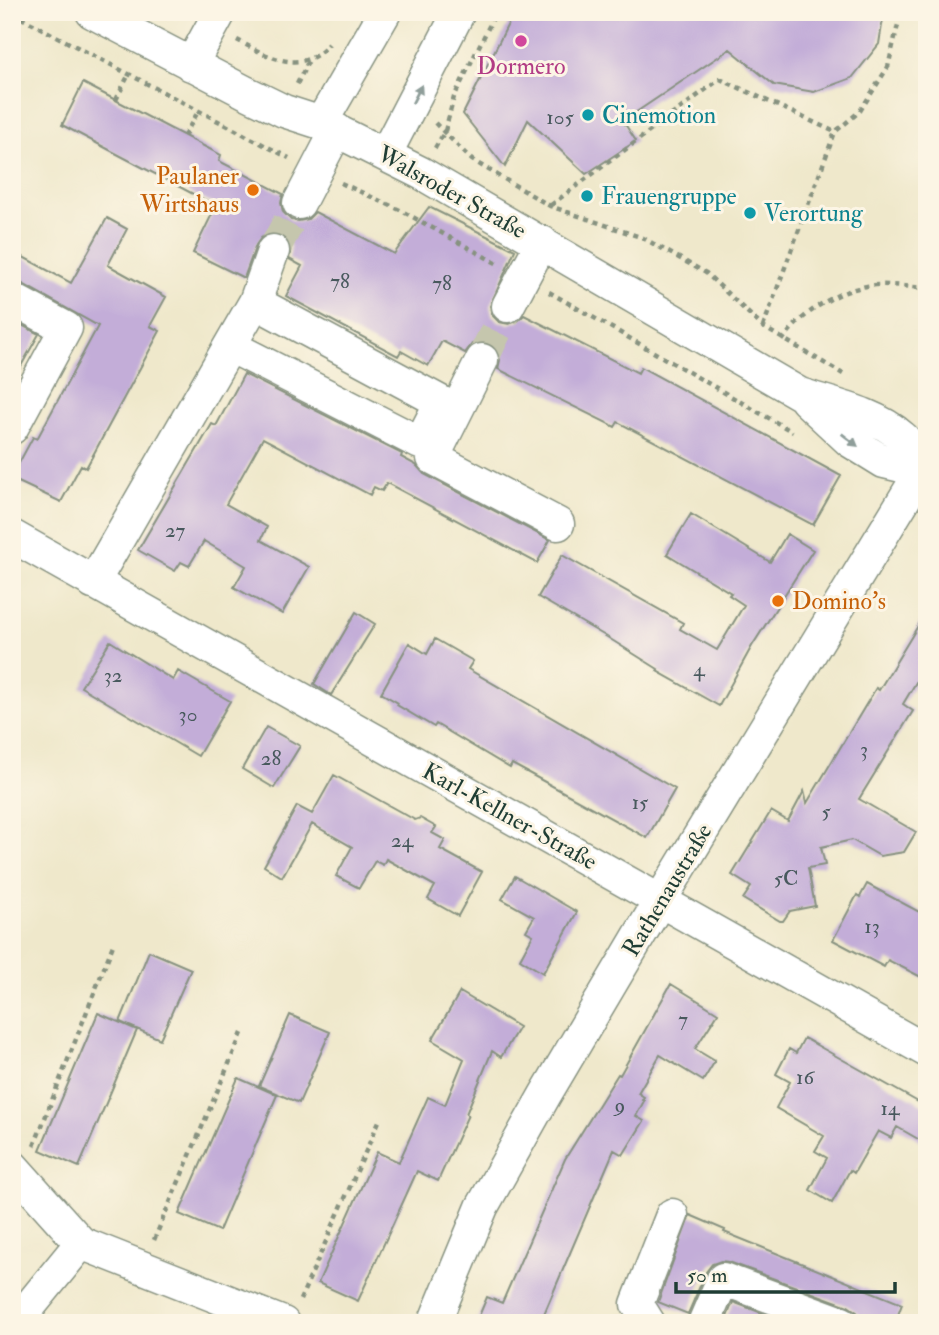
<svg xmlns="http://www.w3.org/2000/svg" width="939" height="1335" font-family="'IM FELL Double Pica',serif">
<rect width="100%" height="100%" fill="#fcf5e5"/>
<filter id="ink" filterUnits="userSpaceOnUse"><feTurbulence type="fractalNoise" baseFrequency=".0143" numOctaves="2"/><feDisplacementMap in="SourceGraphic" scale="14" xChannelSelector="R" yChannelSelector="G"/><feConvolveMatrix kernelMatrix="1 2 1 2 8 2 1 2 1" color-interpolation-filters="sRGB"/></filter>
<filter id="wash" filterUnits="userSpaceOnUse"><feTurbulence type="fractalNoise" baseFrequency=".00686" numOctaves="4" result="noise"/><feDisplacementMap in="SourceGraphic" scale="28" xChannelSelector="R" yChannelSelector="G"/><feGaussianBlur stdDeviation="1.57" result="paint"/><feColorMatrix in="noise" values="0 0 0 0 0 0 0 0 0 0 0 0 0 0 0 0 0 1.4 0 .05"/><feComposite in="paint" operator="in"/></filter>
<g filter="url(#wash)">
<rect width="100%" height="100%" fill="#efe8cb"/>
<g id="blocks">
<path fill="#c3add8" d="M514,12H884L879,44L852,78L814,92L774,85L730,49L623,121L636,141L586,174L528,120L505,167L463,114Z
M83,83L221,155L219,161L283,194L281,203L283,212L291,220L299,221L308,219L315,212L394,254L429,207L515,250L490,306L492,315L499,322L509,324L518,321L524,315L638,373L641,367L841,476L813,525L618,422L615,427L498,369L500,360L498,350L490,343L482,342L472,344L465,353L442,341L428,366L401,351L398,356L286,296L302,266L289,259L291,247L286,239L280,234L269,233L261,238L256,245L244,278L193,253L216,206L62,125Z
M107,218L127,229L108,265L166,297L150,326L160,331L86,468L81,465L61,502L12,479V476L33,437L37,439L98,326L21,283L12,281V251L71,283Z
M12,320L39,334L12,382Z
M244,374L402,454L401,457L416,465L424,474L550,540L537,563L387,483L382,491L374,487L370,495L263,438L226,504L267,527L261,540L309,567L282,614L234,587L246,566L204,541L189,566L181,562L175,571L138,550L212,424L216,426Z
M691,514L770,562L787,534L813,550L752,646L719,706L657,671L658,669L607,637L538,597L562,555L683,623L680,629L717,650L744,605L729,595L731,593L667,554Z
M927,611V664L903,704L913,711L859,799L916,832L904,852L880,856L852,840L821,847L825,865L808,868L815,906L790,911L783,921H780L743,899L751,887L732,875L771,811L788,821L804,791L807,803L876,688L879,690Z
M356,612L375,624L331,695L314,684Z
M435,639L473,661L468,669L675,789L647,838L512,764L510,768L436,724L434,727L397,705L398,703L381,693L409,643L427,654Z
M110,641L173,680L178,671L230,701L198,756L81,687Z
M266,727L300,746L274,788L242,769Z
M334,775L415,820L420,818L436,827L432,833L445,840L440,849L482,872L458,916L428,899L435,886L386,859L383,865L375,861L359,888L336,876L352,847L312,824L282,877L264,866L297,806L312,814Z
M515,876L577,912L543,973L520,959L533,935L526,931L534,917L502,899Z
M867,884L927,916V980L888,960L884,967L833,940L857,895L860,897Z
M149,951L191,969L160,1039L120,1022Z
M671,984L718,1013L695,1049L715,1061L703,1081L660,1055L638,1093L644,1097L642,1100L644,1101L636,1116L644,1121L623,1155L614,1150L541,1321L546,1323H476L487,1297L502,1303L565,1159L618,1074L620,1075Z
M460,992L519,1027L501,1057L492,1051L466,1114L468,1115L438,1181L417,1171L358,1301L318,1283L377,1152L399,1162L428,1097L445,1105L464,1059L432,1040Z
M98,1013L137,1030L79,1167L40,1150Z
M290,1015L330,1032L299,1103L259,1086Z
M804,1038L927,1107V1144L897,1127L891,1138L878,1131L854,1173L850,1170L832,1203L810,1190L827,1158L815,1151L824,1136L776,1108L790,1082L776,1074L789,1049L796,1053Z
M238,1078L277,1095L219,1231L179,1214Z
M690,1215L725,1230L724,1232L902,1304L895,1323H860L857,1312L848,1306L729,1262L721,1261L712,1264L706,1272L688,1314L658,1302Z
M733,1302L788,1323H727L725,1322Z"/>
</g>
</g>
<g filter="url(#ink)">
<use href="#blocks" fill-opacity="0" stroke="#879280" stroke-width="2"/>
<g fill="none" stroke-linecap="round" stroke-linejoin="round">
<path stroke="#c5c6ad" stroke-width="32" stroke-dasharray="32 16" stroke-linecap="butt" d="M273,251L299,203
M482,360L508,306"/>
<g stroke="#879280" stroke-width="35">
<path id="minor" d="M92,12L245,92L284,111L321,123L421,173L800,394C833,405 875,413 902,437C911,444 916,460 922,470
M191,65L220,12
M321,123L385,12
M385,155L459,12
M299,203L337,130
M12,299L66,328L12,428
M508,306L542,242
M230,346L420,443L441,402L255,302
M482,360L433,458L558,524
M806,400L850,441L884,462L927,472
M12,536L927,1051
M93,583L255,302L273,251
M12,1166L81,1243L283,1323
M16,1323L81,1243
M434,1323L482,1207L545,1095L661,899L922,470
M649,1323L637,1304L672,1215
M704,1323L723,1279L842,1323"/>
</g>
<path stroke="#879280" stroke-width="4.5" stroke-dasharray="5 5" stroke-linecap="butt" d="M12,13L289,158
M237,40C267,56 301,77 329,44
M297,84L309,60
M116,100L129,74
M435,123L472,160L550,206L643,238L706,273L763,327L843,374
M184,136L199,110
M435,148L445,131L454,97L496,12
M341,183L400,210L498,264
M551,205L720,79L835,132L860,111L888,67L901,12
M549,292L793,432
M763,327L835,132
M782,341C800,315 831,294 862,287C881,282 907,287 927,288
M34,1146L113,945
M154,1240L242,1033
M300,1300L380,1119"/>
<use href="#minor" stroke="#fff" stroke-width="32"/>
</g>
<defs><path id="oneway-solid" d="M-6-.8H1V-3.2L6.5 0L1 3.2V.8H-6Z" transform="scale(1.75)"/></defs>
<g fill="#8f9e9a">
<use href="#oneway-solid" transform="translate(417 94) rotate(-63)"/>
<use href="#oneway-solid" transform="translate(850 440) rotate(38)"/>
</g>
</g>
<circle fill="#d1479c" stroke="#fcf5e5" stroke-width="2.5" cx="521" cy="41" r="7"/>
<g fill="#0f9aa8" stroke="#fcf5e5" stroke-width="2.5">
<circle cx="588" cy="115" r="7"/>
<circle cx="587" cy="196" r="7"/>
<circle cx="750" cy="213" r="7"/>
</g>
<g fill="#e8710a" stroke="#fcf5e5" stroke-width="2.5">
<circle cx="253" cy="190" r="7"/>
<circle cx="778" cy="601" r="7"/>
</g>
<g text-anchor="middle" stroke-width="6" stroke-linejoin="round" paint-order="stroke">
<g font-size="21" fill="#48595d">
<text x="560" y="124">105</text>
<text x="340" y="288">78</text>
<text x="442" y="290">78</text>
<text x="175" y="537">27</text>
<text x="699" y="676">4</text>
<text x="113" y="682">32</text>
<text x="188" y="721">30</text>
<text x="864" y="756">3</text>
<text x="271" y="765">28</text>
<text x="640" y="809">15</text>
<text x="826" y="818">5</text>
<text x="402" y="847">24</text>
<text x="786" y="885">5C</text>
<text x="872" y="933">13</text>
<text x="683" y="1026">7</text>
<text x="805" y="1084">16</text>
<text x="620" y="1112">9</text>
<text x="890" y="1115">14</text>
</g>
<g font-size="24" fill="#b23c85" stroke="#fcf5e5">
<text x="521" y="74">Dormero</text>
</g>
<g font-size="24" fill="#0d838f" stroke="#fcf5e5" text-anchor="start">
<text x="602" y="123">Cinemotion</text>
<text x="601" y="204">Frauengruppe</text>
<text x="764" y="221">Verortung</text>
</g>
<g font-size="24" fill="#c56008" stroke="#fcf5e5" text-anchor="end">
<text x="239" y="184">Paulaner<tspan x="239" dy="28">Wirtshaus</tspan></text>
<text x="792" y="609" text-anchor="start">Domino's</text>
</g>
<g font-size="24" fill="#1f3d34" stroke="#fcf5e5">
<text transform="translate(452 192) rotate(29)" y="8">Walsroder Straße</text>
<text transform="translate(510 816) rotate(29)" y="8">Karl-Kellner-Straße</text>
<text transform="translate(667 890) rotate(-59)" y="8">Rathenaustraße</text>
</g>
</g>
<rect width="939" height="1335" fill="none" stroke="#fcf5e5" stroke-width="42"/>
<path d="M676 1282v10h219v-10" fill="none" stroke="#1f3d34" stroke-width="3.5"/>
<text x="687" y="1282" font-size="21" fill="#1f3d34" stroke="#fcf5e5" stroke-width="5" paint-order="stroke">50 m</text>
</svg>
